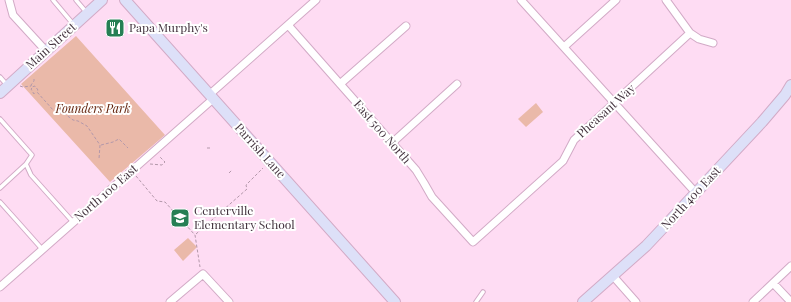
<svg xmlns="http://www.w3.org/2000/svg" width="791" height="302" font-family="'Playfair Display',serif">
<rect width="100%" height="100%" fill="#fedcf3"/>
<path fill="#eab9a9" d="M76,36L165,135L110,182L21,84Z
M536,103L543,112L526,127L518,119Z
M188,238L197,247L183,261L174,250Z"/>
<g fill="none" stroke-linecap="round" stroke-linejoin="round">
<g stroke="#d2aac6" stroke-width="5.5">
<path id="lane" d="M53,0L74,25
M76,0L87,13
M0,77L7,85
M0,119L32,155L26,164L31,175L73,222
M0,188L26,164
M0,202L18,222L42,249
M476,302L483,292"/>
</g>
<g stroke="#d2aac6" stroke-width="9">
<path id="street" d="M9,0L13,15L46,51
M521,0L696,193
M666,0L690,33L699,39L713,43
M288,25L416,170L424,183L432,197L473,242L563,161L574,140L690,33
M564,47L616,0
M340,84L406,26
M209,95L316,0
M392,143L457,84
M613,276L636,302
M773,283L791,302
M0,287L213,99
M170,302L203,274L229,302
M753,302L791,266"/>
</g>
<g stroke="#d2aac6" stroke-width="12">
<path id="secondary" d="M125,0L395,302
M0,93L102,0
M583,302L646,246L662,229L762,122L785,95L791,85"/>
</g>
<path stroke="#b398aa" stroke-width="1" stroke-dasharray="3 2" stroke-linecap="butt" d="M34,79V81L31,85L32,87L35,86L38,90L37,92L54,111L65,114L73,120L78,121L87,126L100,145L99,159
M20,86L23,87L31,86
M32,88L31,89L34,94L36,92
M101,145L113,142L119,139L128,148
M207,148H211
M150,164L162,165L165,162L159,156
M229,173L232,170
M136,176L157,201L165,202L195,235L200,267
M196,234L247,189L246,185L263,168"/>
<use href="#lane" stroke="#fff" stroke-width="3.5"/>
<use href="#street" stroke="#fff" stroke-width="7"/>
<use href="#secondary" stroke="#dde0f8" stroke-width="10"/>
</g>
<defs>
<g id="restaurant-square" transform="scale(1)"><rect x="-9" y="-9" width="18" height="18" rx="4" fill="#267f54" stroke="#fff"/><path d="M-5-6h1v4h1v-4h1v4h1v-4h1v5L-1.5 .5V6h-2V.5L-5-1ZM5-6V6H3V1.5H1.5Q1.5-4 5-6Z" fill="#fff"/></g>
<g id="school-square" transform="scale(1)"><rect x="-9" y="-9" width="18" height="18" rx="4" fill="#267f54" stroke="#fff"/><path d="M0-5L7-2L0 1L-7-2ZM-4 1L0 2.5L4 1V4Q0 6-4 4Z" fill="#fff"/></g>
</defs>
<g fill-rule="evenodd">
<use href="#restaurant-square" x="115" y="28"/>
<use href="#school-square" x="180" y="218"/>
</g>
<g text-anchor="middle" stroke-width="4" stroke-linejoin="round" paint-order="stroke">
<g font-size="12" fill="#44343f" stroke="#fff" text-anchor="start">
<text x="129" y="32">Papa Murphy's</text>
<text x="194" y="215">Centerville<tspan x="194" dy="14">Elementary School</tspan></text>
</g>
<g font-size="12" fill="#44343f" stroke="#fff">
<text transform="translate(51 46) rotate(-42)" y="4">Main Street</text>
<text transform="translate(606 111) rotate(-42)" y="4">Pheasant Way</text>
<text transform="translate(382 132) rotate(49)" y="4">East 500 North</text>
<text transform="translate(260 151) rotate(48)" y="4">Parrish Lane</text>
<text transform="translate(106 193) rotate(-41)" y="4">North 100 East</text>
<text transform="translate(691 198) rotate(-47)" y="4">North 400 East</text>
</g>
<g font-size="12" font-style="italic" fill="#601e07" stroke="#fff">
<text x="93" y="113">Founders Park</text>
</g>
</g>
</svg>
